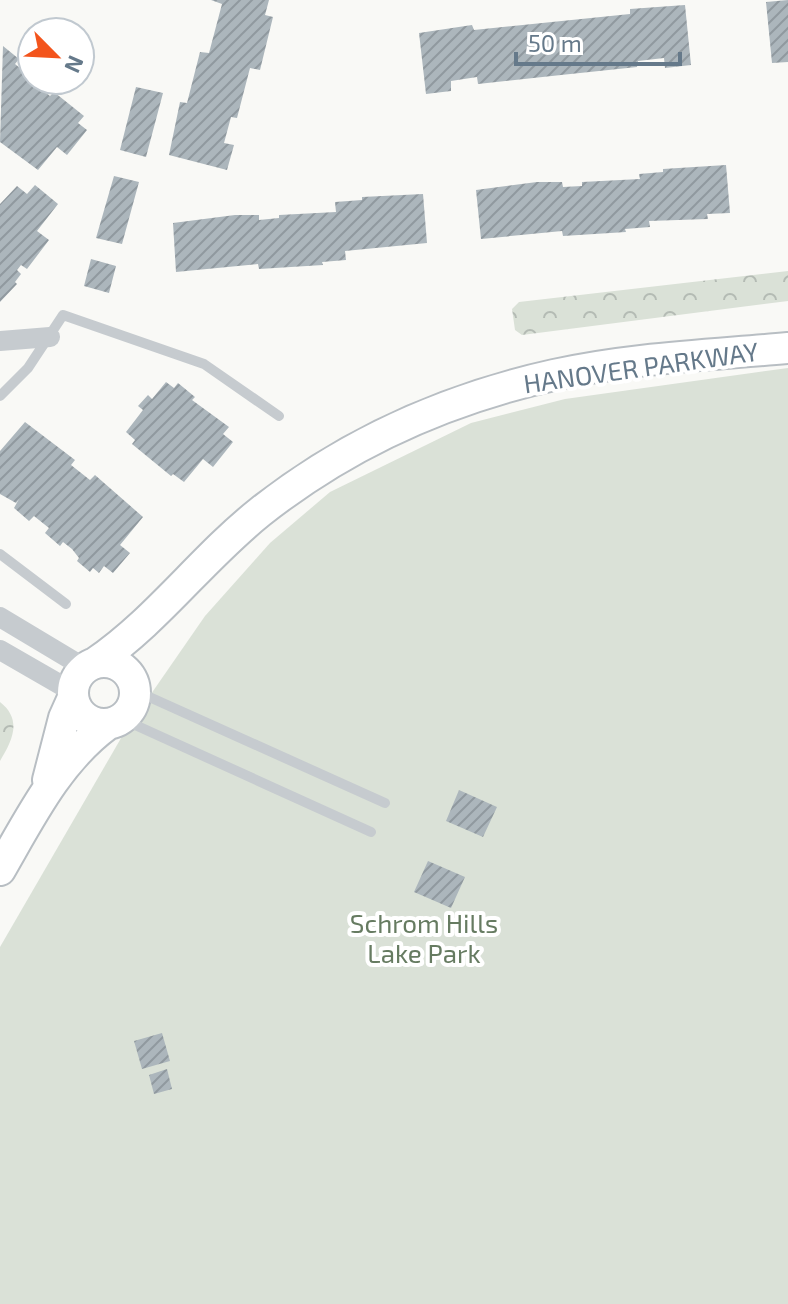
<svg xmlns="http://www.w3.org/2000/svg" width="788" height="1304" font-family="'Exo 2',sans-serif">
<defs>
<pattern id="forest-crowns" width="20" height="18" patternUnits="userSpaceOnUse" patternTransform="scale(2)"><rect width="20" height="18" fill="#dae1d7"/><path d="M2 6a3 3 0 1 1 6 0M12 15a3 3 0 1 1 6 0" fill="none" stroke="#b4bbb4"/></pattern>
<pattern id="building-hatch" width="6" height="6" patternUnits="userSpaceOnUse" patternTransform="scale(2)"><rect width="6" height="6" fill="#acb6bc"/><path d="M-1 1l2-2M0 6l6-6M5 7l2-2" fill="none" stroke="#90999f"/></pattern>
</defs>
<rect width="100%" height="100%" fill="#f9f9f6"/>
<path fill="url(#forest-crowns)" d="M788,271V301L522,335L515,330L512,309L519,302Z
M0,702C23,720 12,741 0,761Z"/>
<path fill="#dae1d7" d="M788,368V1304H0V947L124,733L205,616L270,543L330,492L471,423L565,399Z"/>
<path fill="url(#building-hatch)" d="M211,0H269L265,15L273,17L260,70L250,68L237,118L231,117L224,143L234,145L227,170L169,155L180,102L187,103L200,52L209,53L222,4Z
M788,0V62L772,63L766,2Z
M685,5L691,65L665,68L664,58L638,61L637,67L561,75L478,84L477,77L451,81V91L426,94L419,33L472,25L474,30L630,14V9Z
M3,46L19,59L15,64L25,72L29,67L32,70V80L49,84L44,91L50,96L54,92L84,116L78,123L87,130L67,155L57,147L38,170L0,142Z
M136,87L163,93L146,157L120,150Z
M726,165L730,213L707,214L708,219L649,221L650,227L625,229L626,232L563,236L562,231L481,239L476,190L537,182H562L563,187L582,186V182L640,179L639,174L663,172V169Z
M114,176L139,182L122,244L96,238Z
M35,185L58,204L37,231L49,240L27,269L21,265L17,270L21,274L15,282L17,284L0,302V204L17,186L27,194Z
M423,194L427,243L345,251L346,260L322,262L323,265L259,269L258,264L176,272L173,223L235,215H259V220L279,218V215L336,212L335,202L362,200V197Z
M91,259L116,266L109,293L84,286Z
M166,382L174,388L178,383L195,397L192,400L229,427L223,434L233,442L213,467L203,459L184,482L173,474L171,476L132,444L135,440L126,432L143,410L138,406L148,395L152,399Z
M25,422L75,460L71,465L90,480L95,475L143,517L120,545L130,553L113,573L104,566L99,573L93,568L90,572L77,561L79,558L72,549L63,542L60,546L45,533L49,528L34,516L29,521L14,508L19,499L16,503L0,494V451Z
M459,790L497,807L483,837L446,821Z
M428,861L465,877L451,908L414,892Z
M162,1033L170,1061L142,1069L134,1041Z
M167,1069L172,1089L154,1094L149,1075Z"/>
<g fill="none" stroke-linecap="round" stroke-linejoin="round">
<g stroke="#b8bec3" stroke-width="34">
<path id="secondary" d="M73 693a31 31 0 1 1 62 0a31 31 0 1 1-62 0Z
M95,663C158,620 201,559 260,512C346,444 446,399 554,375C630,358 711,355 788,348
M48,780L64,718L73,698
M0,870C30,818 58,761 107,725"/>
</g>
<path stroke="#c6cbcf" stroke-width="10" d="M0,396L28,368L63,315L204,364L279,416
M0,554L66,604
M136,691L385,803
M122,719L371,832"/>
<path stroke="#c6cbcf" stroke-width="20" d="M0,341L50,337
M0,617L85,668
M0,650L73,692"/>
<use href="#secondary" stroke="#fff" stroke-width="30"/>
</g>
<g text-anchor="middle" stroke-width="8" stroke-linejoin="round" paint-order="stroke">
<g font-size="26" fill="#65798a" stroke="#fff">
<text transform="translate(641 368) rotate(-8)" y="9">HANOVER PARKWAY</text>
</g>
<g font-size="26" fill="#667b61" stroke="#fff">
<text x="424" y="933">Schrom Hills<tspan x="424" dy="30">Lake Park</tspan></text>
</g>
</g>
<g transform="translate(56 56) rotate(114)"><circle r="38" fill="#ffffff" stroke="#c1c9d0" stroke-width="2"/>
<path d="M0-6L14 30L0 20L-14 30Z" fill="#f3541c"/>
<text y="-12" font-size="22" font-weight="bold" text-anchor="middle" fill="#65798a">N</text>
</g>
<path d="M516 52v12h164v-12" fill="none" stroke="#65798a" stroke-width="4"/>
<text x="528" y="52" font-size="24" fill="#65798a" stroke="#ffffff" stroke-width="6" paint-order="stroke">50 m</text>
</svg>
